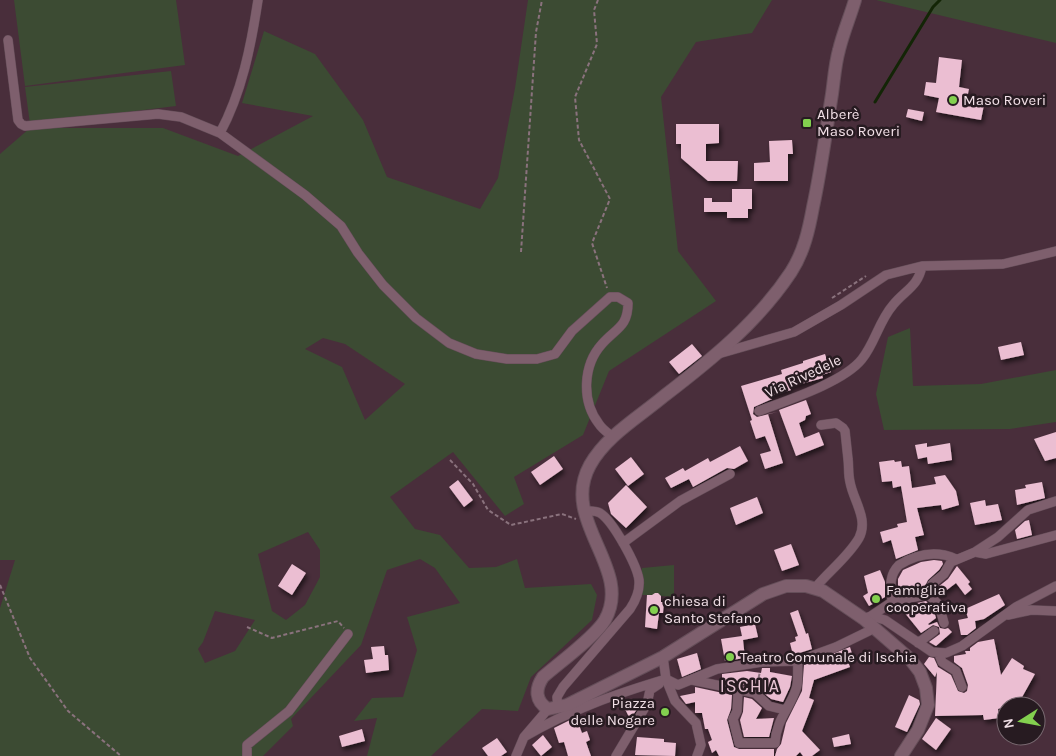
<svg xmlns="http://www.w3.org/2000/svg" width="1056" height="756" font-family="Karla,sans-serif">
<defs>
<filter id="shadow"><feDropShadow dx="2" dy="3.5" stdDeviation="2.5" flood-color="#0009"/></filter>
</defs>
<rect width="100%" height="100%" fill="#492e3b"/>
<path fill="#3c4b33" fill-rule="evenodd" d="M14,0H176L185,65L25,86Z
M528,0H772L752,33L696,42L661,97L678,251L716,301L609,371L583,435L514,477L524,504L505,516L453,452L390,497L415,529L440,535L469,568L496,567L517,559L525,588L591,584L597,595L592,620L531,677L518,711L482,709L431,756H367L377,718L354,721L372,698L403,697L417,650L407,617L460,603L435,568L420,559L387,570L361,645L291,719L293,726L263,756H0V608L15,560H0V154L30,128H163L238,156L313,116L242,103L264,31L315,54L363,120L387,177L480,209L498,178L515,88ZM323,338L345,344L405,384L365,420L342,367L305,349ZM308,532L320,550V577L305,605L286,620L272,611L258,554ZM215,611L255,620L235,651L205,663L198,649L203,642Z
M876,0H1056V43Z
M171,71L176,106L30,124L25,87Z
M910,328L913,386L981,384L1056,370V422L1010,429L884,430L876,394L888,337Z
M674,565V597L661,596L658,593L652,595H642V568Z"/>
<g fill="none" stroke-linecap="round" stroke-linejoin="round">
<path stroke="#132506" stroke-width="3" d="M875,102L933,7L940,0"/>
</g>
<path fill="#ebbed2" filter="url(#shadow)" d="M939,57L962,60L959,87L969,89L966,103L984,105L981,120L936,112L939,98L924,95L926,82L936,83Z
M908,109L924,112L922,121L906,117Z
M676,124H719V143L706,144V161H738L737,181H708L681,158V144H676Z
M792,140L793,154H788V181H754V163L770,162L769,141Z
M732,189H752V209H748V218H727V212H704V198H712V202H732Z
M1021,342L1024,355L1001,360L998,347Z
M692,344L702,356L679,374L669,362Z
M825,354L831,372L822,375L823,378L790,387L791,390L771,396L772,399L754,407L753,414L757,417L777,412L768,414L783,463L765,469L760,454L771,451L765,436L756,439L750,421L752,420L741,386L782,374L781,370L803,363V361Z
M806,400L811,414L806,416L805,420L799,423L804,438L819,432L824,445L796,456L779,410Z
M1056,432V458L1045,461L1034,439Z
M927,443V447L950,443L952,460L928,464L927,457L918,459L915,445Z
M740,446L748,461L734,469L727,468L693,487L689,479L671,488L665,478L683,468L685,471L708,458L710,462Z
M554,456L563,469L540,485L531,472Z
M631,457L644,474L628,486L615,469Z
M894,460L895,462L901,461L902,467L909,466L912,488L936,484L934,477L945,475L956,491L959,505L942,510L941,505L917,508L924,535L915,537L918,550L896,559L891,540L883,543L880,532L898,527L897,524L907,522L901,486L893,488L892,481L882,482L879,462Z
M458,480L473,500L464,507L449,487Z
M1042,482L1045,498L1017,505L1015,490L1026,488L1025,485Z
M626,485L647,507L626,528L611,514L608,503Z
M757,497L763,513L736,525L730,508Z
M985,500L986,506L998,504L1002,520L975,525L970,503Z
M1029,520L1032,535L1017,539L1015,530L1025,521Z
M791,544L799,565L782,571L774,550Z
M934,560L942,561L943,564L939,570L928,580L924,588L898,594V579L903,570L921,562Z
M292,564L306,573L292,595L278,586Z
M957,566L970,582L968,584L972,589L965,595L956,583L939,596L936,593L938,587L948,579Z
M880,570L885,582V597L869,606L863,596L868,593L864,576Z
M655,593H658L661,596V602H664L663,613H659L657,629L645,627L647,595H652Z
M999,594L1005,605L984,619L975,621L976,628L967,635H961L958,620L968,618L965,609Z
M926,601L933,608L936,618L928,624L929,625L937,622L940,628L945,629L948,628L952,632L936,646L929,642L940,634L939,627L933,625L921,633L900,607Z
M798,610L806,634L808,633L812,649L793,655L790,643L796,641L795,637L798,636L790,613Z
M755,624L758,637L743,640L745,658L725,661L721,639L742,636L740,627Z
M994,639L1001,675L1012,658L1024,666L1023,669L1035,674L1021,699L1028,706H1006L998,709L999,718L984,720L983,715L935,716L937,672L935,677L924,664L929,657L934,658L938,667L951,675L958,691L964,693L967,691L968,685L962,668L954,662V656L966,654L965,651H970V648L978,642Z
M384,646L385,655H388L389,670L366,673L364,660L373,659L371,647Z
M850,647L853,657L847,659L850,667L814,680L809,698L814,700L802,731L820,750L812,756H803L800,752L796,756H775L777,749L781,744L786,723L802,691L804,665Z
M697,653L701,669L682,677L677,659Z
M762,668H770V672L792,676L790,687L783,702L771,699L756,687L722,680V674L747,671L761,673Z
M695,687L732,695L731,709L727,720L734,747L739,749H774V756H719L716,750L712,753L708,742L712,740L708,729H705L702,713H695V702L686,704L680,696L695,693Z
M909,695L919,700L920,704L907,732L895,727Z
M744,697L752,699L762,708L756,719L774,718L769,737H744L740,720L743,712Z
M634,701L638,708L630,719L624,707Z
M576,717L582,733L587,731L590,740L586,742L591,756H568L564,742L559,743L554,728Z
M936,718L951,729L936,750L922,739Z
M362,729L365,741L342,747L339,736Z
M849,734L851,744L834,747L832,738Z
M543,735L552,747L541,756L532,745Z
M637,737L664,739V742L676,743L675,756L635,755Z
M497,738L507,752L501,756H488L482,748Z"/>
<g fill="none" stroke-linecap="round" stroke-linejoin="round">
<g stroke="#654e59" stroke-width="10">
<path id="street" d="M8,40L18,120L21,124L25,126L158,114L181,117L220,133L305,195L341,226L358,253L383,285L416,318L449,343L476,354L507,359H537L555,354L572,331L610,297H618L628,303C628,327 616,328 602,344C583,365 581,401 599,424C602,429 608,433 613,437
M220,133C242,92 251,46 258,0
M718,354L794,332L841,305L886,275L922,266L1003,264L1056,251
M759,411C788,400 844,382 862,359C875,343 879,321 893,305C905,290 918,287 922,266
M623,543L680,501L730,474
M975,552L986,554L1056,535
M815,588C829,571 848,557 859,538C869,519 853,500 850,482C848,474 849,466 848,459C847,450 846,441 845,431L843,428L836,423L821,425
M928,594L939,605L944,623
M892,602C891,588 888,576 899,565C917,554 936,550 956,559
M1008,615L1031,610L1056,611
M871,616L885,620L932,652L946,653L962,646L1016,607L1056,586
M864,619L871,616L892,602L928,594L931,590L932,584L944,574L951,562L975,552L998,537L1028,510L1056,501
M918,643L934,631
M939,654L942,662L956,671L962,687
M663,657L666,679L678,685L717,669L762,662L798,661L836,647L875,628
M666,679L675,701L696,723L701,745L697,756
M692,680L755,693L769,706L785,710
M738,691L737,711L733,719L739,743H775C776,720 790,708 796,689C799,681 797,670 798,661
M558,708L557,697L563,687L630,609C636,600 640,591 639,580C637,565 613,521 600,513C595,510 590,511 584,511
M524,737C569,710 616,694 666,679
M247,756V745L289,711L348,634
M516,756L524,737L548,709
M616,756L647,704L650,690L659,684"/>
</g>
<g stroke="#654e59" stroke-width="14">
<path id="secondary" d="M855,0C850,17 843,33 839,50C835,64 834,80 832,94C826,132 821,170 813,207C809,229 804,252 791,272C758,322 711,360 664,396C639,417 606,436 590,465C559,521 634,568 605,620C595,637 559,663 543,677C535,689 535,701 548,709L567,705L663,657L763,594L786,586H806L823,591L864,619L910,659L920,672L926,688L928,705L918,730L901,756"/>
</g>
<path stroke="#8a727d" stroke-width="2" stroke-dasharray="4 2.5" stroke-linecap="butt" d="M598,0L594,10L597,44L575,97L579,140L610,199L592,243L607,288
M521,252L536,32L542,0
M832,298L866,276
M450,460L473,484L488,510L511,525L562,514L576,519
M0,585L30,658L68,711L121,756
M247,627L272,638L338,621L344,628
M757,684L760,672"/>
<use href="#street" stroke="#7e5f6d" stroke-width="9"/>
<use href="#secondary" stroke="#7e5f6d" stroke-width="12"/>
</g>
<g fill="#83d04f" stroke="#271b21" stroke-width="2">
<circle cx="953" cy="100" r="5"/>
<rect x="802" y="118" width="10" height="10" rx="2.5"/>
<circle cx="876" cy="599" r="5"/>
<circle cx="654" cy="610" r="5"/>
<circle cx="730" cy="657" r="5"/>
<circle cx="665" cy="712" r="5"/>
</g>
<g text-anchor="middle" stroke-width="5" stroke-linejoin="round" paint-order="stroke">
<g font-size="15" fill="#f1dfe6" stroke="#271b21" text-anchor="start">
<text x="963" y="105">Maso Roveri</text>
<text x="817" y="119">Alberè<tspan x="817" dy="17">Maso Roveri</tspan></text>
<text x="886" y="595">Famiglia<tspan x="886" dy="17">cooperativa</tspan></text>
<text x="664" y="606">chiesa di<tspan x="664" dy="17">Santo Stefano</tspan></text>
<text x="740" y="662">Teatro Comunale di Ischia</text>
<text x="655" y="708" text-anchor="end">Piazza<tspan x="655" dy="17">delle Nogare</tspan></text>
</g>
<g font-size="15" fill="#f1dfe6" stroke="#271b21">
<text transform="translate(803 376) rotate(-25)" y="5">Via Rivedele</text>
</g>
<g font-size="18" letter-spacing="1" fill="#e7c4d3" stroke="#271b21">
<text x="750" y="692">ISCHIA</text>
</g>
</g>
<g transform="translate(1021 721) rotate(259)"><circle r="24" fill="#271b21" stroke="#786970"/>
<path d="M0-4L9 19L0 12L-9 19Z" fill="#83d04f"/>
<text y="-8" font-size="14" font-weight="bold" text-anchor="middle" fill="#f1dfe6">N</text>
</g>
</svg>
